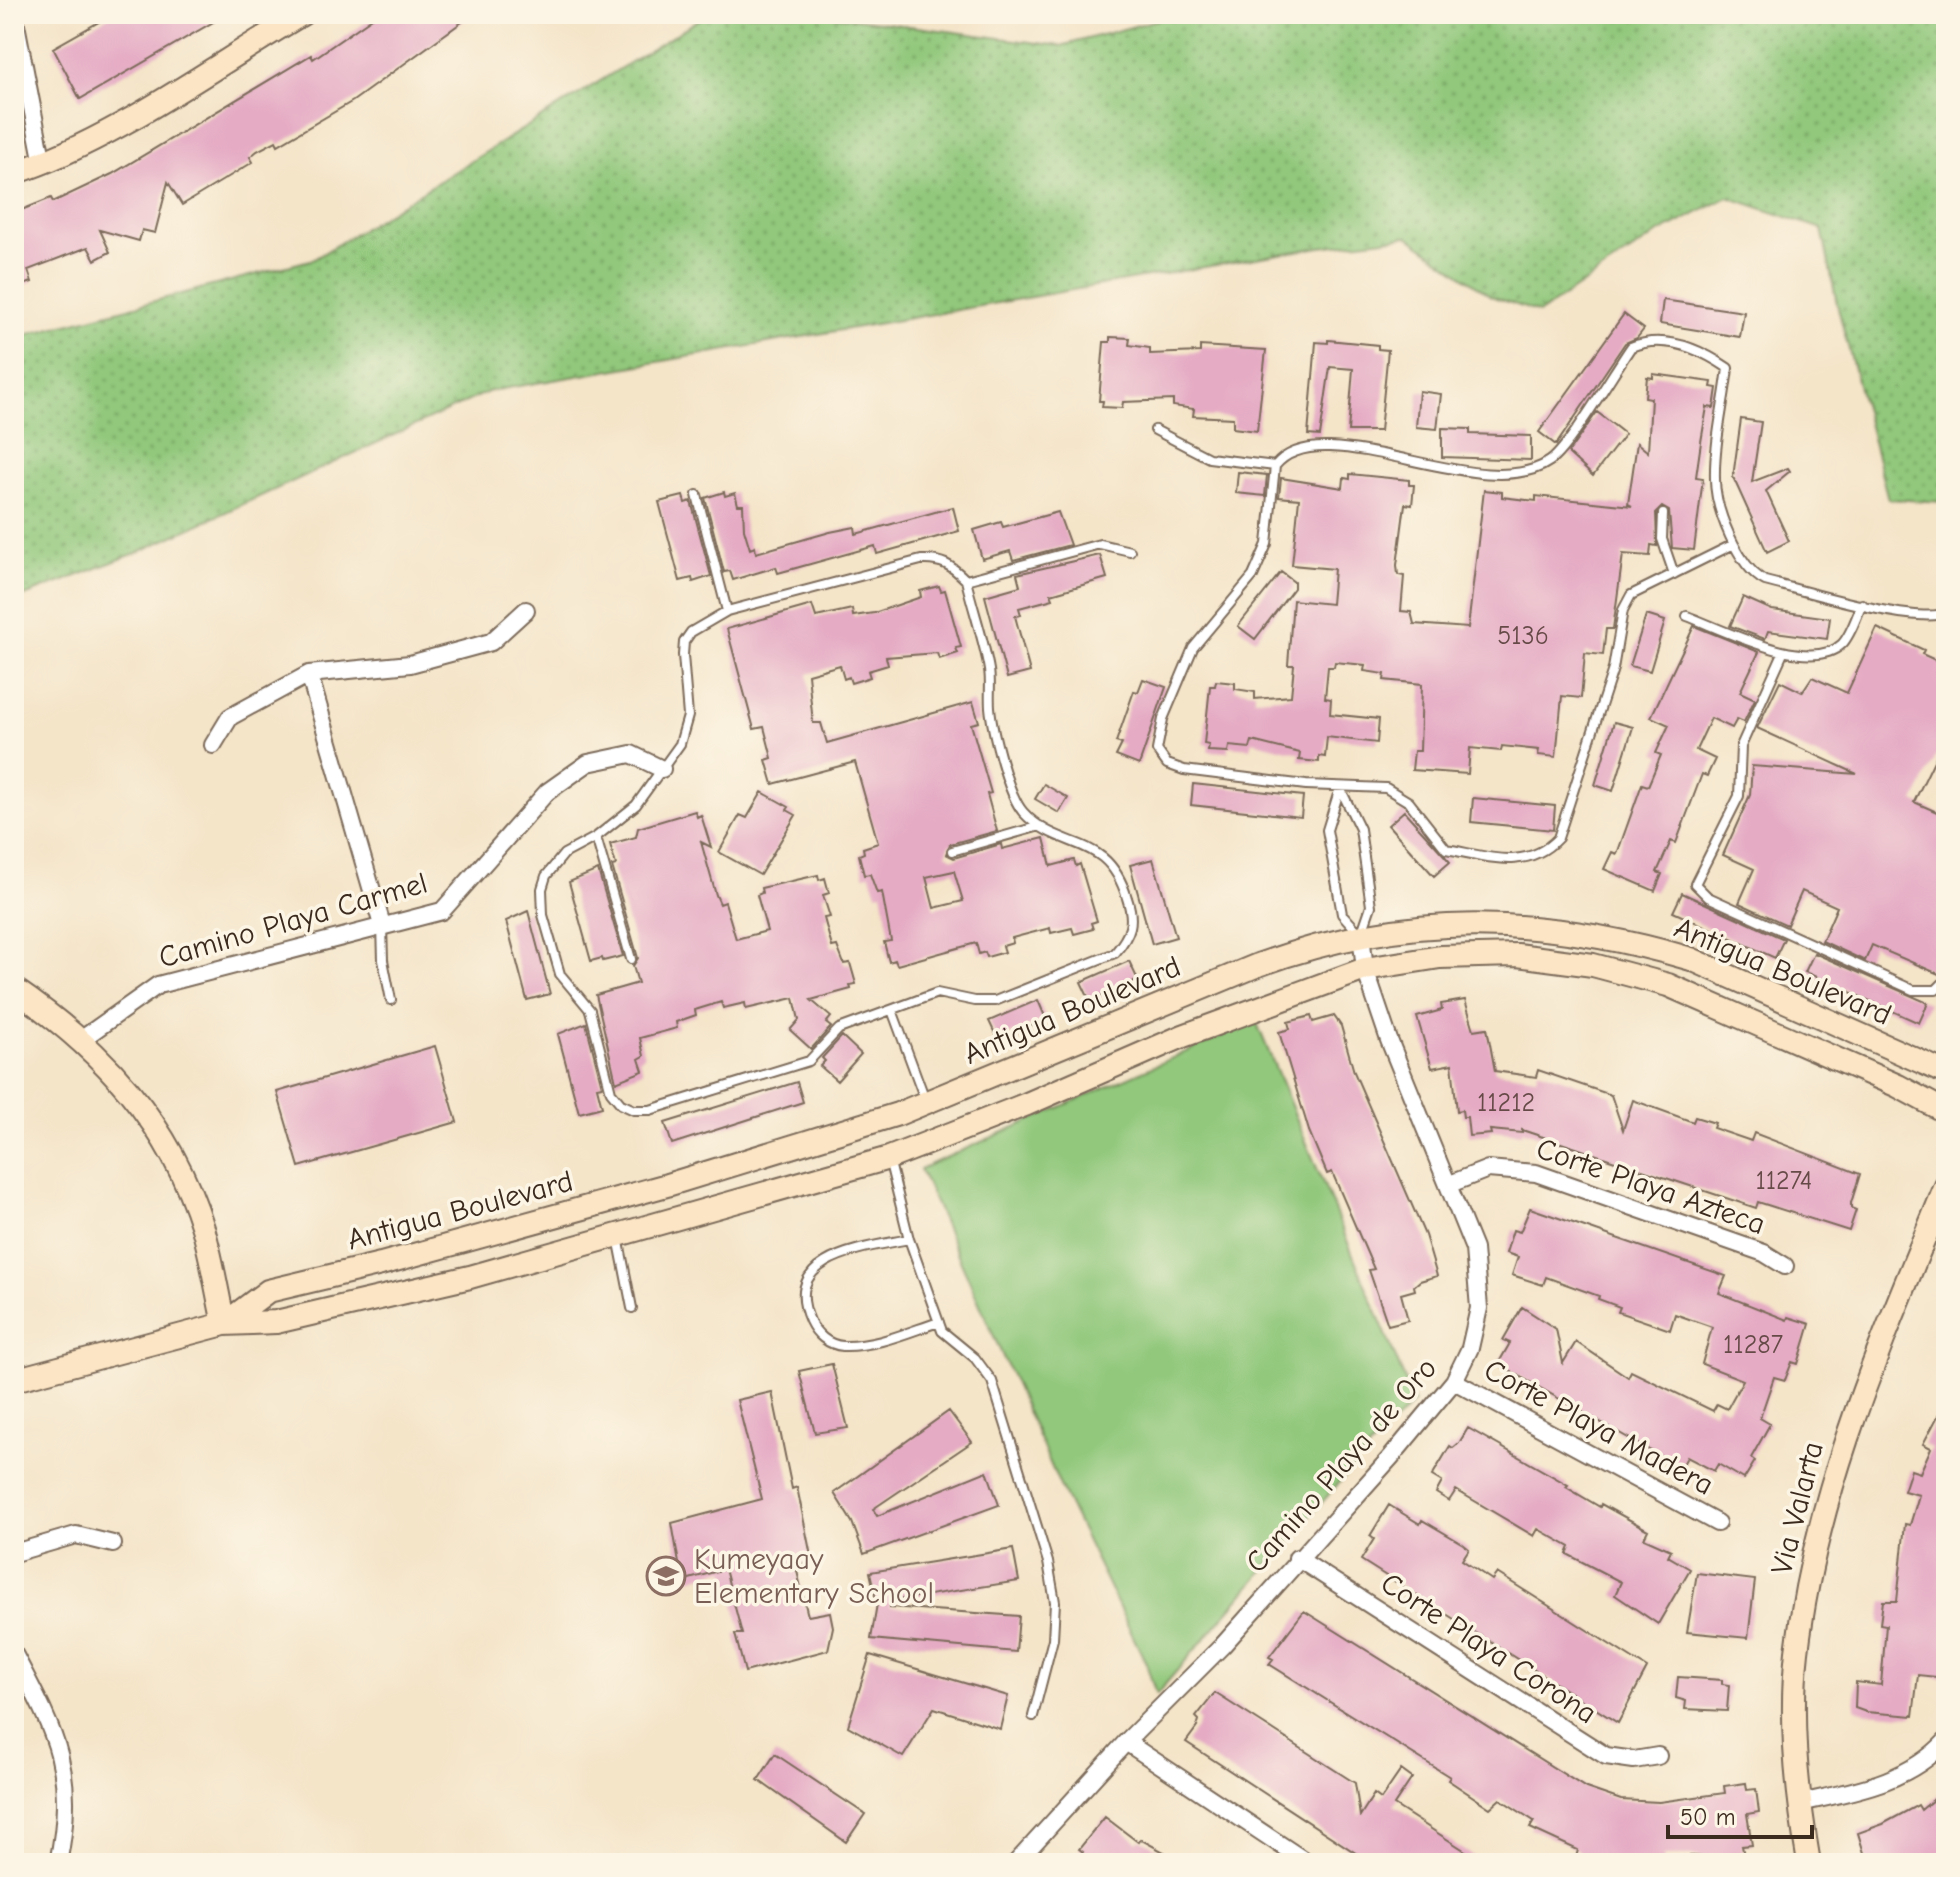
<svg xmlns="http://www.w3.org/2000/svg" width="1960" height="1877" font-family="'Comic Neue',sans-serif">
<defs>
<pattern id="grass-dots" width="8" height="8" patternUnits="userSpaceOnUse" patternTransform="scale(2)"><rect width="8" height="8" fill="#91c87b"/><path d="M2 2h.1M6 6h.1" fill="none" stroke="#78a364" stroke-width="1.8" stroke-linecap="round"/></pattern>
</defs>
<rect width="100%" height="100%" fill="#fcf5e5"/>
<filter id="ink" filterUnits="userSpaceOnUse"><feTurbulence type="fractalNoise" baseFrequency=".0125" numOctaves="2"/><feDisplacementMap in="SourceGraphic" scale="16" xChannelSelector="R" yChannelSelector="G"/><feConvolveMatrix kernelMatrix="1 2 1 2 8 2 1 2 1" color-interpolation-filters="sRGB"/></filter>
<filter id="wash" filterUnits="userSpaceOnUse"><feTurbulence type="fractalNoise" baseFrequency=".006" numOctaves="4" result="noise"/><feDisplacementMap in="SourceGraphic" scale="32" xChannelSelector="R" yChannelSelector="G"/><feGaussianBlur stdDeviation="1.8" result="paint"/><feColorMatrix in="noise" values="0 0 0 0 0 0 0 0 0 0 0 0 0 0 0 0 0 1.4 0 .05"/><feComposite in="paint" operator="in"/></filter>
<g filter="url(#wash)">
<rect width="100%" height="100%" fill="#f4e4c8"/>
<path fill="url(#grass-dots)" stroke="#66794c" stroke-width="2" d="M708,14H819L1061,46L1179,14H1946V502L1888,499L1837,304L1822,229L1728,197L1657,234L1539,313L1491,296L1408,236L1320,247L490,391L136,553L14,600V338L314,259Z"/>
<path fill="#91c87b" stroke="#66794c" stroke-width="2" d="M1256,1021L1414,1402L1362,1456L1156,1695L1146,1663L1061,1488L920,1169Z"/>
<g id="blocks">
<path fill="#e5abc4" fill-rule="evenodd" d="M113,14H227L80,99L53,48Z
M378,14H473L353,101L278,145L276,141L257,151L250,157L253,162L182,205L168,182L155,233L142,230L139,241L100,230L110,252L95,260L88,247L28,270L32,282L14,288V213L51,198L53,202L112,174L311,55L313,59Z
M1663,300L1744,312L1740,337L1660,324Z
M1624,314L1644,329L1637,338L1625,343L1556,445L1539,432Z
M1110,337L1130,338L1129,345L1150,348V354L1200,352V346L1266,350L1257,431L1233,428V418L1193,416L1194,409L1173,406V400L1123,402L1122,408L1102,407L1103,401H1099L1104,342H1110Z
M1328,340L1378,345V349L1388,350L1380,431H1348L1353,369L1330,367L1320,436L1308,435L1316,342L1328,343Z
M1653,374L1712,382L1711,387L1717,388L1714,408L1707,407L1701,442L1696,477L1703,478L1694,550L1672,548L1669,511L1662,507L1656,513L1657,546L1651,545L1650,556L1623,554L1613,629H1606L1603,655L1585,653L1581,698L1562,696L1556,757L1538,755L1539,750L1502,746L1501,751L1470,748L1468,774L1412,770L1414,751H1420L1422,684L1384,680L1385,674L1364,671L1365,665L1335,662L1334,667H1328L1325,698L1331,699L1330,714L1379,719L1377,743L1327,737L1325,757L1319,756V762L1299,760L1300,753L1252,741L1250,748L1229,746L1228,752L1208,751L1209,745L1204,744L1210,686H1215L1216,681L1235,683V689L1255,692V699L1291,696L1294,665H1288L1293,600L1331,604L1334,569L1292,565L1299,499L1279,497L1281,478L1343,488L1344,478L1350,479V474L1409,480V485H1414L1412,505L1405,504L1397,565L1398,575L1404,576L1401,611L1411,612L1414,624L1468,628L1484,490L1502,492V497L1536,501V496L1632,506L1628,504L1637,443L1648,452L1651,398L1645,397L1647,377L1653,378Z
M1419,391L1441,394L1437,429L1416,427Z
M1597,412L1625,434L1593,476L1568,453Z
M1741,419L1761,422L1752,482L1788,468L1790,471L1766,491L1789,541L1767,552L1733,477Z
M1442,428L1470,429V434L1531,436V460L1442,457Z
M1238,472L1267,475L1265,496L1236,493Z
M724,492L725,496L735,493L738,505H743L744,529L750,549L755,547L756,553L830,532L855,527L856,534L953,507L959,531L877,554L875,546L778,573L776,567L733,580L730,571L724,572L705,498Z
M683,496L685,503L691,501L711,576L693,582L692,578L680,581L659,502Z
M1058,512L1070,545L1013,560L1010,551L982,559L974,530L1001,522L1003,527Z
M1100,555L1107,578L1051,594L1053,599L1019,608L1021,615L1015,616L1030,672L1007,678L985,596L1020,586L1017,574Z
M1281,572L1294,582V588L1255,639L1238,626Z
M939,586L941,591L945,590L961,647L956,648L958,653L939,659L937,653L886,657L888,665L868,671L870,677L851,683L849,677L844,679L840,665L808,674L813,723H821L827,743L973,702L979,722L971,724L991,793L987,794L997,831L950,844L946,854L954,858L1001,844L1002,849L1044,838L1051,866L1074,860L1076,866L1080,864L1097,921L1091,923L1093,929L1074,934L1072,928L1051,933L1050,928L1012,938L1013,943L1003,946L1005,952L987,957L985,952L979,954L976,943L897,965L895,960L889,962L884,942L891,941L882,892L877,893L870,874L864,875L859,855L864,853L863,848L878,843L855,762L773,784L766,760L772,758L764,727L754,729L727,629L812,605L816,617L852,609L853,616L874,613L921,597L920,591ZM954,871L963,901L934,908L926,877Z
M1743,597L1772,610L1830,618L1827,639L1768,631L1765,639L1730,626Z
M1646,615L1665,621L1650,671L1630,666Z
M1694,626L1759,652L1740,692L1755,699L1744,722L1737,719L1732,728L1711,718L1696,750L1715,759L1707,776L1702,774L1676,843L1671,841L1657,872L1662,874L1655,891L1604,869L1612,852L1617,854L1642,784L1648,786L1661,755L1656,753L1669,725L1651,717Z
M1877,628L1924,650L1922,654L1946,665V736L1914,802L1946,816V967L1941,975L1872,945L1865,961L1822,941L1837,907L1802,891L1787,925L1739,903L1754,869L1723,855L1750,795L1752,766L1857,774L1757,728L1780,681L1802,692L1812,677L1847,693Z
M1143,679L1166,687L1139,765L1116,756L1122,744L1116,742L1134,691L1138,692Z
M1614,722L1633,727L1613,791L1595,785Z
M1044,784L1068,798L1059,813L1035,799Z
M1193,784L1303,796L1301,817L1191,805Z
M762,792L789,807L787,810L796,815L760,875L719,852L740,815L747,818Z
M1473,798L1555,806L1553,830L1471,822Z
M695,811L697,817L701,815L711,847L701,842L716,895L720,904L725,902L736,939L767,931L757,895L762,893L761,888L818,875L819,880L825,878L829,893L823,895L830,917L824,918L832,947L837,946L844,964L850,963L856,984L850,985L851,989L811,1000L831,1017L826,1023L831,1027L811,1049L790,1030L799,1020L794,998L746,1009L745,1003L723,1008L721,1002L695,1010L696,1015L676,1022L677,1028L640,1038L644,1056L639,1059L643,1071L616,1082L596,995L638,983L633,966L638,958L612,866L616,865L610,844L636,837L638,828Z
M1404,811L1450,862L1434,876L1388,825Z
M1153,859L1176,937L1152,944L1130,865Z
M598,870L623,956L603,961L602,958L591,961L569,882Z
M1682,893L1784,939L1775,958L1673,912Z
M528,911L550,994L527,1000L506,921Z
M1814,953L1928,1003L1919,1023L1805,972Z
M1129,961L1138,980L1090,1001L1081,982Z
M1038,1000L1046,1019L998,1040L989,1021Z
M1465,1000L1474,1030L1487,1028L1495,1071L1536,1077L1538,1070L1611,1095L1623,1130L1633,1100L1693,1122L1695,1117L1715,1123L1713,1128L1751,1141L1754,1133L1860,1174L1851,1203V1208L1856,1210L1849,1231L1758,1202L1756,1208L1522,1130V1133L1490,1130L1491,1134L1469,1136L1467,1117H1463L1462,1110L1457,1111L1452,1064L1432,1068L1417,1017L1442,1010L1441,1004Z
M1311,1016L1313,1022L1334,1016L1341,1026L1354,1072L1425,1235L1437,1276L1420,1281L1414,1286L1415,1290L1401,1294L1408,1320L1388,1325L1369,1270L1374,1269L1332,1172L1327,1174L1309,1131L1279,1032L1290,1029L1288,1022Z
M586,1023L602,1086L597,1087L602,1107L579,1113L558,1034Z
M842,1036L861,1054L837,1081L820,1066L825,1061L822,1058Z
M435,1046L457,1122L299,1167L277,1092Z
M797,1082L803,1102L672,1144L665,1123Z
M1530,1208L1726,1276L1719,1293L1787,1320L1788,1317L1810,1324L1798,1364L1792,1362L1785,1380L1774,1377L1760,1418L1770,1424L1751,1458L1755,1461L1744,1479L1718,1464L1714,1471L1687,1457L1681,1468L1498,1364L1510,1343L1503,1340L1522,1307L1556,1329L1563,1363L1576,1342L1628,1377L1631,1371L1713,1411L1717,1404L1727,1409L1743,1380L1702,1364L1712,1327L1675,1314L1670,1330L1618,1312L1620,1307L1598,1299L1599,1296L1546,1277L1543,1285L1512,1275L1518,1257L1506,1253L1513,1230L1520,1232Z
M832,1364L848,1428L815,1433L799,1371Z
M772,1392L792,1489L797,1487L812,1561L796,1567L808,1616L830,1612L833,1627L828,1650L745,1672L735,1634H742L725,1569L682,1581L672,1523L762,1499L737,1400Z
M1946,1401V1678L1918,1675L1913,1716L1866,1712L1855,1708L1856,1682L1881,1685L1886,1625L1880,1624L1883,1601H1897L1905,1524L1910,1525L1919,1495L1904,1491L1911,1470L1920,1473L1931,1448L1923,1444Z
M949,1411L972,1442L873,1509L877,1516L987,1471L999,1505L864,1554L852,1522L834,1493Z
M1468,1428L1568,1485L1566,1487L1600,1507L1601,1504L1648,1530L1644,1538L1671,1550L1668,1556L1690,1569L1658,1624L1615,1595L1621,1582L1567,1554L1570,1547L1538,1529L1534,1536L1456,1490L1449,1501L1436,1493L1442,1482L1432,1476L1450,1446L1453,1448L1459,1443Z
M1389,1505L1420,1524L1422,1520L1463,1544L1469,1549L1462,1560L1492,1580L1497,1573L1647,1668L1618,1723L1361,1560L1374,1539L1370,1536Z
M1013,1549L1019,1581L890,1601V1607L1019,1616L1016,1652L871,1639L877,1604L870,1572Z
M1697,1573L1755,1580L1748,1638L1687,1632Z
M1304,1611L1586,1788L1621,1800L1659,1802L1725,1793L1724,1786L1746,1783L1747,1790L1756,1789L1759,1812L1747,1814L1752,1845L1742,1846L1744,1856L1706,1863L1702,1857L1693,1856H1664V1863L1576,1857L1578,1850L1530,1828L1534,1821L1500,1799L1490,1808L1448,1780L1450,1777L1269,1664L1273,1659L1269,1657Z
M870,1655L1008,1696L1000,1729L934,1708L903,1757L848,1726Z
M1678,1677L1722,1680V1684L1729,1685L1727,1711L1685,1709L1686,1701L1676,1698Z
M1215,1693L1355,1783L1360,1816L1374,1794L1381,1799L1401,1770L1412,1778L1394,1805L1484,1863H1371L1186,1742L1197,1727L1199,1720L1196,1717Z
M775,1754L865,1814L846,1842L758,1780Z
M1946,1789L1945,1860L1939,1863H1867L1858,1833L1883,1824L1918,1805L1921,1810Z
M1105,1817L1138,1842L1140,1839L1184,1863H1075L1083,1852L1079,1849Z"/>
</g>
</g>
<g filter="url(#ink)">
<use href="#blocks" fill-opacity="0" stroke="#7c6b5a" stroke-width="2"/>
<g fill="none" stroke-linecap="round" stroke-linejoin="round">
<g stroke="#7c6b5a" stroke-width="12">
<path id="lane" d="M1155,430L1209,458L1275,466C1321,407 1483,508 1550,461C1569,448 1615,370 1631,347C1665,333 1700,349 1728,368C1724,404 1714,443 1715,479C1715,509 1738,567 1765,581C1802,590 1916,625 1946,613
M1275,466L1267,544L1253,576L1193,648L1163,719L1157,750L1167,764L1184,770L1306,785L1386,788L1409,802L1446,849C1488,856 1526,872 1558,838L1613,669L1623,610L1631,595L1732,545
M697,495L727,611
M1663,514L1662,539L1674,574
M966,580C973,610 984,640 989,670C991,682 989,695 990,707C992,730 1008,795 1023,812C1060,853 1107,831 1127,898C1135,922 1131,934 1115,953L995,1001H975L937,993L839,1029L809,1061L650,1110H634L621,1104L611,1092L590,1010L560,974L543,915L542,889L546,876L564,854L596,837L636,805L680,744L688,716L683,655L684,642L691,632L727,611L921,560C942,559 951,565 966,580L1100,544L1130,551
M1687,616C1722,629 1810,675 1842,644C1851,635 1857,615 1862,604
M1783,653L1741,746L1739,796L1695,884L1708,897L1913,990H1936L1946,980
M1340,788L1360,829L1371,906L1361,935L1342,914L1327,830Z
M596,837L631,959
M952,851L1040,826
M382,926L383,960L391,1000
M892,1010L926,1102
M889,1159L909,1239L942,1331L975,1358L992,1381L1048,1562L1055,1602L1053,1639L1033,1716
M618,1237L632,1308
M909,1239C866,1248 780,1255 810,1321C816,1334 828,1345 843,1346C876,1347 908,1332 939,1322"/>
</g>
<g stroke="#7c6b5a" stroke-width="20">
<path id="street" d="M14,14L43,164
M309,674L382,925
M213,745L230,717L309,674L410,664L491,642L526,610
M82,1039L158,985L442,911L547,792L588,763L631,754L662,769
M1450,1184L1488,1169L1536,1173L1764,1253L1785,1266
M1454,1381L1717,1523
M14,1553L76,1535L113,1544
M1297,1558L1606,1756L1634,1760L1658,1756
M14,1654C56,1734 77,1770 58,1863
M1126,1742L1308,1863
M1800,1803C1854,1791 1907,1783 1946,1741
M1016,1863L1126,1742L1223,1645L1391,1457L1454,1381L1470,1348L1479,1308L1474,1249L1389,1040L1365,969L1361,935"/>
</g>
<g stroke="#7c6b5a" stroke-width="26">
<path id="secondary" d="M14,173C113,141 212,67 302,14
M14,989C102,1049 171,1124 203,1228C212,1259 217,1292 224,1324
M224,1324L268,1291L381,1264L667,1185L898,1114L1258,965C1406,911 1541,915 1691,959L1946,1073
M14,1380L224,1324L276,1322L470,1277L889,1158L1027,1104L1183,1036L1365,969L1440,957L1517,955L1593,965L1668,985L1898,1086L1946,1112
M1809,1863C1797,1794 1789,1721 1797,1652C1816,1487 1884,1337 1946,1186"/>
</g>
<use href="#lane" stroke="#fff" stroke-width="8"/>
<use href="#street" stroke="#fff" stroke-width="16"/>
<use href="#secondary" stroke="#fce5c4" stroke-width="22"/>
</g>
</g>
<defs>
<g id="school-ring" transform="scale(2)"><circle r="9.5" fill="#fcf5e5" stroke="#8d6e63" stroke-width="1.5"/><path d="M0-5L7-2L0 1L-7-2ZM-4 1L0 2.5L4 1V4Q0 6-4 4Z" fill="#8d6e63"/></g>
</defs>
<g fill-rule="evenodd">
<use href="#school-ring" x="666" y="1576"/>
</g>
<g text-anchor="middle" stroke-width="7" stroke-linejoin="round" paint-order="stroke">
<g font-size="26" fill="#664a48">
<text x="1523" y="644">5136</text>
<text x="1506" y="1111">11212</text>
<text x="1784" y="1189">11274</text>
<text x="1753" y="1353">11287</text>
</g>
<g font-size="30" fill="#3b2a1e" stroke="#fcf5e5">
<text transform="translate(293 920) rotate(-16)" y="10">Camino Playa Carmel</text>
<text transform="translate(1783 971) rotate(23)" y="10">Antigua Boulevard</text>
<text transform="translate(1072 1010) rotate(-23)" y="10">Antigua Boulevard</text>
<text transform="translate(1651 1186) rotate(19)" y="10">Corte Playa Azteca</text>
<text transform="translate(460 1210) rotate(-15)" y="10">Antigua Boulevard</text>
<text transform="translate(1599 1427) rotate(28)" y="10">Corte Playa Madera</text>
<text transform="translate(1341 1465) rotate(-49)" y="10">Camino Playa de Oro</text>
<text transform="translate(1797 1508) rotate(-76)" y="10">Via Valarta</text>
<text transform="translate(1489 1648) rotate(33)" y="10">Corte Playa Corona</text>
</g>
<g font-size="30" fill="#785e54" stroke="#fcf5e5" text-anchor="start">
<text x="694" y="1569">Kumeyaay<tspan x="694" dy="34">Elementary School</tspan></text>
</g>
</g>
<rect width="1960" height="1877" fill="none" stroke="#fcf5e5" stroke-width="48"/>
<path d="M1668 1825v12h144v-12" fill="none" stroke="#3b2a1e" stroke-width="4"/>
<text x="1680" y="1825" font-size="24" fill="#3b2a1e" stroke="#fcf5e5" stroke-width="6" paint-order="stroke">50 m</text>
</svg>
